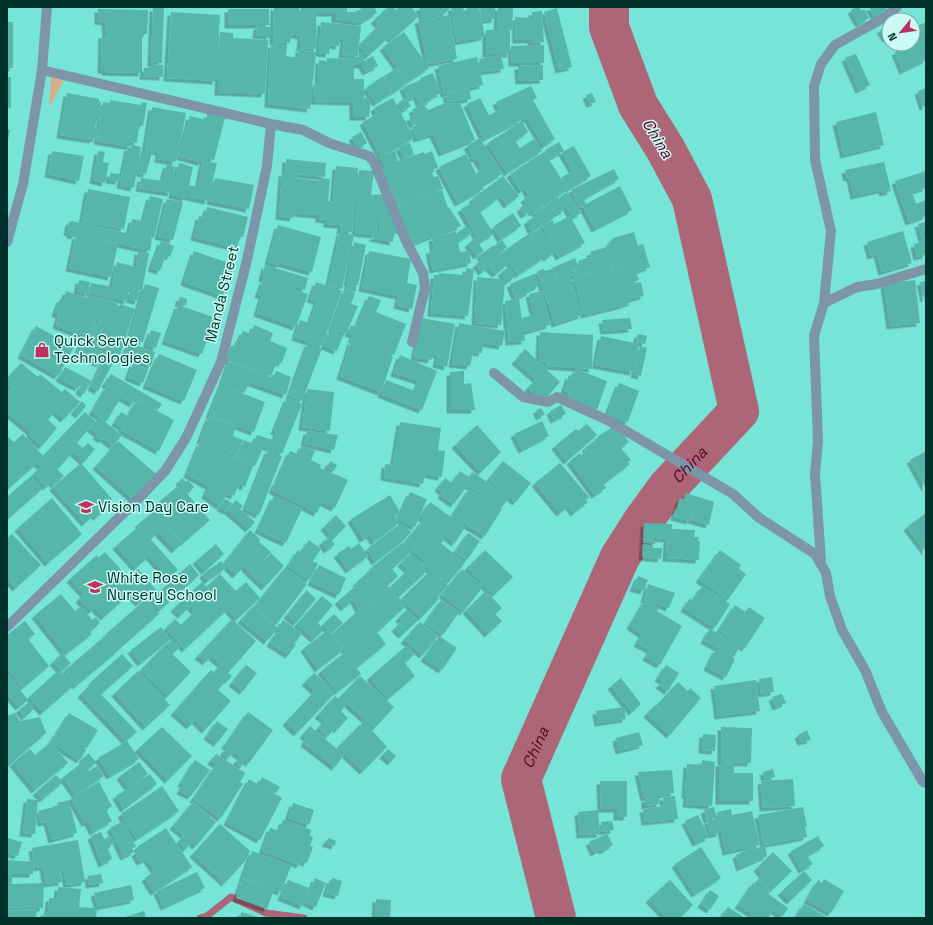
<svg xmlns="http://www.w3.org/2000/svg" width="933" height="925" font-family="'Space Grotesk',sans-serif">
<defs>
<filter id="shadow"><feDropShadow dx="-3.5" dy="3.5" stdDeviation="0" flood-color="#0004"/></filter>
</defs>
<rect width="100%" height="100%" fill="#76e5d7"/>
<path fill="#d6af8a" d="M51,77L64,80L49,108Z"/>
<g fill="none" stroke-linecap="round" stroke-linejoin="round">
<path stroke="#ac6677" stroke-width="7" d="M200,918L207,916L231,897L266,913L304,918"/>
<path stroke="#ac6677" stroke-width="40" id="s1" d="M556,918L521,779L620,557L643,521L667,488L739,411L692,199L666,150L638,105L609,27V7"/>
</g>
<path fill="#57b6aa" filter="url(#shadow)" d="M274,7H300L299,13L316,14L317,49L300,48L301,36L291,34L290,43L273,42Z
M301,7H347V12H361L360,7L378,8H375L377,13L361,23L335,19V13H340H301Z
M388,7H394L396,10L400,7H411L419,16L392,40L385,32L389,37L368,56L359,45L358,56L342,55L344,39H340L339,46L330,45L329,54L319,53L321,22L361,26L359,45L379,25L374,20Z
M419,7H451L445,13L423,18Z
M451,7H463L465,16L468,15L466,7H479L485,37L457,42Z
M480,7H495V19L482,21Z
M498,7H513L512,30L497,29Z
M857,7H859L862,11L864,9L869,18L859,24L851,10Z
M869,7H885L887,10L875,17Z
M153,8H164L162,63H151Z
M557,8L572,67L559,70L544,12Z
M98,9L148,10L147,34H142V73L105,72V70H101L102,35H106V32L105,22L98,21Z
M228,9H269V25H228Z
M542,11L544,42L531,43V40H516L515,17L532,18V12Z
M171,12L220,15L216,81L167,78Z
M450,15L457,59L428,64L418,20Z
M7,22H13V68H7Z
M926,22V60L903,71L895,52L901,49L899,44H913V28Z
M889,25V38L886,39L880,30Z
M257,26L270,27V38H267V36L256,35Z
M486,30H510V54H486Z
M220,32L233,33V38L268,40L265,94L218,92Z
M404,32L429,68L408,82L383,47Z
M271,44L287,46L286,56L298,58L299,49L316,52L310,109L268,104Z
M544,45V63H512L511,46Z
M359,53L364,54V61L373,56L378,66L366,72L362,65H354V79H364V98H371L369,117H353V102L314,101L315,82H318L319,60L327,61V58L349,59V57H359Z
M856,54L870,85L859,90L845,58Z
M501,55L504,69L482,72L479,59Z
M477,57L483,85L444,94L438,66Z
M151,64L163,65V77L143,76L144,68H151Z
M543,65V80L519,81L518,66Z
M397,68L407,83L394,92L384,76Z
M433,73L441,93L430,98L431,101L423,104L428,110L443,104L460,103L475,140L442,153L433,134L417,139L412,127L420,124L412,110L420,105L417,96L408,100L403,87L421,80L420,78Z
M383,76L393,92L376,103L366,88Z
M7,77H11V108H7Z
M531,86L537,98L533,100L555,139L544,146L528,119L525,120L511,95Z
M926,88V106L923,107L918,91Z
M470,90L471,99L448,102L446,94Z
M67,93L99,99V101L101,102L99,121H96L95,127H98L96,139L93,138V140L60,135Z
M592,93L596,102L590,104L586,95Z
M511,95L522,120L484,139L467,104L480,98L489,115L500,110L496,102Z
M393,98L414,138L381,156L363,122L377,114L374,108Z
M405,98L411,106L403,111L398,103Z
M110,100L141,105L142,102L147,103L143,126H139L137,143L131,142V146H127L97,141L103,102L110,103Z
M152,107L186,113L178,156H177L175,162L158,159L159,152L145,149Z
M876,112L884,145L844,155L836,122Z
M207,114L225,118L214,160L207,158L206,162L217,163L208,201L186,196L185,198L172,195L179,163L193,167L189,185L198,187L203,161L200,162L179,156L190,116L206,120Z
M414,116L417,123L413,125L409,118Z
M522,121L528,132L515,141L520,148L534,139L542,151L507,173L488,143Z
M7,129L10,130L8,140H7Z
M361,132L367,143L358,148L352,137Z
M480,138L502,174L484,185L477,172L483,169L476,158L473,160L471,157L473,156L467,146Z
M559,142L564,151L574,146L591,176L569,189L562,177L573,171L562,152L550,159L545,150Z
M410,143L414,155L404,158L399,147Z
M132,145L141,147L134,188L120,185L128,147L132,148Z
M52,151L84,156L79,181L48,174Z
M98,151L105,152L103,162L109,163L105,183L93,180Z
M141,151L152,152L146,174L138,173Z
M395,151L398,161L424,152L425,154L432,151L438,168L431,170L434,177L438,176L443,189L397,205L383,169L386,168L381,156Z
M544,152L568,189L533,213L524,199L529,195L525,188L521,191L510,174Z
M466,154L484,189L458,203L439,167Z
M286,159L326,163L325,177L297,174L296,178L321,181V178L330,179L328,201L333,202L336,166L358,168L352,232L340,231L341,225L327,224V220L319,219V215L294,213L293,218L279,216L282,173H285Z
M884,162L891,191L883,193L882,190L854,196L850,177L847,178L845,170Z
M167,164L175,167L171,193L139,188L141,178L162,181Z
M614,169L619,179L586,197L587,199L584,200L586,204L620,186L632,210L595,229L583,206L580,208L571,190Z
M359,170L374,171L371,195L384,194L398,234H394L393,242L373,238L374,236H377V231H379V220H377L376,235L355,233Z
M926,171V188L912,192L916,204L926,200V216L909,222L895,181Z
M110,173L120,174L119,181L109,180Z
M503,176L519,196L507,205L501,196L480,212L494,234L480,242L461,209L474,202L472,199Z
M215,178L254,185L249,209L210,201Z
M88,189L130,197L124,229L82,221Z
M442,190L448,208L449,207L461,226L412,244L398,206Z
M567,192L581,213L573,218L560,197Z
M150,196L163,199L154,238L129,232L132,219L143,221Z
M558,197L565,210L555,215L548,203Z
M167,199L183,202L173,240L158,236Z
M525,205L530,212L524,215L520,208Z
M547,205L554,218L543,225L535,212Z
M207,207L248,217L243,237H240L237,248L194,237L199,216L205,217Z
M513,213L521,226L501,239L493,227Z
M536,216L542,226L532,232L527,221Z
M570,216L585,243L559,257L542,226L553,220L554,224Z
M72,221L152,239L150,251L76,233L75,236L70,235V233L67,232L69,222Z
M926,222V255L917,257L914,244L923,242L918,224Z
M278,225L321,237L312,272L280,263L279,265L268,262Z
M467,226L472,233L459,241L458,232Z
M540,229L555,252L547,258L546,256L518,275L502,252L530,233L533,238L531,234Z
M456,231L460,252L469,251L471,263L433,270L429,250H434L432,238Z
M903,231L912,263L882,272L877,254L871,256L867,242Z
M340,232L354,235L342,289L328,286Z
M634,232L638,246L643,244L650,267L636,272L639,280L629,284L624,265L613,268L610,258L602,261L610,260L612,268L610,269L623,266L629,293L628,284L641,282L644,296L631,299L632,302L621,306L584,315L574,278L594,272L592,267L593,271L574,277V275L558,282L552,268L575,258L579,268L570,272L581,269L578,261L590,257L593,264L590,252L607,247L613,238Z
M76,235L118,244L111,277L69,268Z
M475,238L484,251L477,256L468,244Z
M502,240L507,247L501,252L496,244Z
M161,241L174,246L170,257L166,255L160,271L151,268Z
M354,242L366,245L358,285H356V292L346,290L349,283H347Z
M494,245L508,264L496,274L488,267L482,272L476,264L483,259L480,255Z
M138,251L149,253L142,291L112,285L117,262L136,267Z
M194,251L234,265L223,296L184,282Z
M369,251L411,259L407,283L417,285L412,309L397,305L399,296L362,288Z
M265,265L308,278L305,290L262,278Z
M509,267L515,277L507,282L501,272Z
M466,268L474,269L468,316L431,313L434,275H439V273L466,275Z
M544,269L545,271L552,269L557,283L570,278L582,315L555,324L537,271Z
M534,274L539,286L529,290L530,292L516,299L510,284Z
M477,277L500,279V281L505,282L501,325L475,323Z
M79,280L90,282L88,294L77,291Z
M263,280L308,294L296,327L257,313L262,296L258,294Z
M915,280L920,323L890,326L884,284Z
M926,281V298L924,299L920,282Z
M316,282L342,291L322,346L295,337L300,320L309,323L317,301L310,299Z
M91,283L129,290L127,301L89,293Z
M145,284L159,288L143,342L129,338Z
M130,290L140,292L138,301L129,299Z
M345,290L355,293L351,304L358,306L346,334L331,329Z
M66,291L87,298L88,295L101,300L102,298L117,302L116,304L120,306V304L135,309L120,355L89,345L99,320L96,319L91,336L81,333V335L56,325L59,315L55,313L60,299L64,300Z
M542,291L550,325L526,332L522,318L534,315L529,294Z
M369,296L381,300L376,312L406,324L394,355L351,339L353,335L348,333L351,325L356,327Z
M180,297L187,299L186,306L178,303Z
M519,299L525,341L509,342L505,301Z
M178,305L219,319L214,334L210,332L202,354L165,341Z
M422,318L455,324L447,367L436,364L438,355L433,354L431,360L414,357Z
M630,318L632,329L604,331L602,320Z
M459,323L505,331L502,346L483,343L482,353L473,352L470,366L452,364Z
M254,325L273,333L270,341L287,348L282,363L277,362L271,376L228,361L235,342L238,343L243,331L251,334Z
M36,326L74,347L58,376L21,355Z
M151,330L161,333L156,348L146,345Z
M330,330L343,336L337,351L324,346Z
M540,332L593,335L592,369L546,366L547,362L539,361Z
M638,334L647,336L645,344L636,342Z
M601,336L639,344L633,372L595,365Z
M351,341L393,357L381,392L340,376Z
M81,343L105,353L100,364L76,354Z
M129,343L155,352L151,366L124,357Z
M308,343L322,348L302,401L289,396Z
M640,346L647,348L641,376L634,374Z
M525,349L560,382L544,401L528,388L536,379L515,361Z
M107,352L116,357L98,391L91,387Z
M159,354L197,370L184,401L146,385Z
M400,355L437,371L422,410L381,394L386,380L415,391L419,381L394,373Z
M229,362L273,378L276,371L291,377L286,395L250,382L244,393L221,385Z
M21,363L38,377L40,374L62,392L65,389L80,402L64,419L55,411L48,420L57,428L42,446L29,435L31,432L8,413L10,410L7,408V392L12,387L7,383V379Z
M133,363L148,370L143,383L128,377Z
M65,367L92,381L89,386L82,382L78,388L59,378Z
M576,369L607,381L597,410L567,399L569,392L564,391L569,375L573,377Z
M464,371V384L471,383L475,410H450V372Z
M111,374L162,404L158,410L136,398L133,404L121,397L107,421L92,412L107,386L122,395L123,394L105,384Z
M619,383L639,391L628,422L607,414Z
M82,384L88,387L84,394L79,391Z
M221,385L265,402L254,432L209,415Z
M307,389L334,392L330,431L302,427Z
M287,398L302,404L282,454L270,449L277,432L274,431Z
M137,400L174,420L159,451L121,430L122,427L115,423L121,412L128,416Z
M82,401L86,406L79,415L74,411Z
M561,405L566,414L554,420L550,411Z
M541,408L545,414L540,417L536,410Z
M85,412L95,421L77,443L83,448L88,443L95,449L84,462L73,452L58,469L44,455Z
M209,416L236,426L233,436L243,440L237,456L200,440Z
M99,417L122,435L113,446L103,438L102,440L96,436L98,434L90,428Z
M542,421L549,436L522,450L514,434Z
M400,422L441,428L438,450L445,451L442,477L425,474L423,484L384,477L385,464L393,465Z
M587,424L597,435L567,461L555,446L576,429L578,431Z
M477,425L501,452L481,472L455,445Z
M616,425L629,442L621,448L631,460L628,462L630,464L605,483L583,453L587,450L585,448L598,438L597,437Z
M307,431L338,435L334,450L304,443Z
M23,434L44,457L7,490V436L14,442Z
M257,435L273,440L270,448L254,443Z
M244,440L263,448L255,466L237,458Z
M118,441L156,474L133,499L96,466Z
M200,442L253,466L245,487L239,484L234,496L228,493L220,506L205,495L209,486L187,474Z
M302,445L315,451L311,460L321,465L320,468L348,480L335,508L277,480L290,451L298,454Z
M268,450L282,456L259,515L245,509Z
M926,451V489L910,460Z
M580,453L606,488L595,495L570,461Z
M45,457L64,476L54,485L52,482L46,487L34,473L41,467L37,463Z
M330,461L337,465L334,471L327,467Z
M503,461L531,483L516,502L489,479Z
M81,463L112,499L103,507L105,510L97,517L94,515L85,523L53,487Z
M560,463L589,497L586,500L588,502L574,513L569,506L560,513L535,483Z
M460,471L469,477L472,472L509,497L502,507L468,485L454,504L441,495L443,492L438,488L445,478L452,483Z
M31,476L42,489L10,517L7,514V497Z
M182,478L186,482L188,480L194,487L189,493L179,482Z
M276,481L321,503L317,513L272,490Z
M178,486L181,489L182,488L210,520L183,543L153,507Z
M469,489L502,509L485,536L452,516Z
M410,492L427,499L415,527L398,519Z
M686,493L714,502L709,525L691,520L693,511L677,507L680,498L684,499Z
M390,495L400,512L395,517L399,523L374,542L370,535L363,539L351,519Z
M274,496L302,509L286,543L258,530Z
M52,498L82,534L48,563L18,528Z
M225,499L232,503L226,511L220,507Z
M236,500L243,506L240,509L255,522L249,529L227,510Z
M430,502L465,527L455,543L420,516Z
M676,508L692,512L690,521L674,517Z
M154,511L182,543L175,550L158,532L152,538L138,524Z
M926,513V552L907,527Z
M336,515L346,526L334,538L324,527Z
M423,520L445,539L441,543L465,563L448,583L422,564L425,561L404,543Z
M401,523L411,532L403,541L375,562L367,549Z
M644,523L672,524V529L695,530L694,537H699L698,541L700,542L699,560L666,558L667,539L655,538V544L643,543Z
M139,526L178,570L164,582L156,574L161,569L149,556L136,568L116,546Z
M250,530L260,539L259,542L271,552L251,574L244,566L236,575L224,563Z
M468,533L480,541L467,560L455,552Z
M12,534L41,565L16,588L7,578V538Z
M330,537L335,545L327,550L322,542Z
M309,540L321,549L313,561L318,564L309,580L288,566L298,550L301,552Z
M359,543L368,556L349,570L337,554L349,546L351,549Z
M402,543L410,553L392,569L398,576L389,584L372,567Z
M216,544L224,554L205,571L196,561Z
M643,544L653,545V548H662L661,559L642,557Z
M485,550L513,577L494,595L467,568Z
M720,550L741,565L739,569L746,574L728,600L699,579Z
M105,552L146,597L139,603L130,594L104,617L95,608L91,611L79,599L84,594L70,579L97,555L98,558Z
M271,553L284,566L265,587L251,574Z
M411,553L427,571L400,596L391,586L408,570L401,563Z
M221,561L226,568L207,581L203,574Z
M190,564L199,575L160,610L150,600Z
M319,565L346,578L339,595L311,582Z
M285,568L307,584L276,625L254,607Z
M372,568L406,606L389,621L360,588L388,623L378,631L366,616L365,617L386,644L358,667L332,634L359,610L354,600L344,608L338,601L357,585L356,583Z
M138,569L157,591L148,599L130,577Z
M462,569L483,587L463,612L442,594Z
M431,570L448,586L437,597L439,599L421,618L402,598Z
M220,574L236,591L246,582L260,598L237,619L207,586Z
M638,576L648,580L644,591L633,588Z
M202,582L227,610L185,649L166,628L175,619L181,625L195,611L190,606L181,615L174,608Z
M648,584L675,593L669,608L644,599Z
M702,586L730,604L715,628L684,608L690,598L693,600Z
M307,590L316,599L296,623L287,615Z
M486,591L502,608L495,614L502,621L488,634L466,610Z
M61,594L75,611L81,606L92,620L96,617L100,623L90,632L92,634L66,654L35,615Z
M322,596L333,605L318,623L324,630L314,639L297,624Z
M146,599L159,614L119,649L106,634Z
M441,600L459,612L443,635L425,623Z
M645,600L658,608L657,611L682,626L660,665L646,657L650,650L637,643L642,634L630,626Z
M735,605L745,612L749,607L765,618L745,648L719,630Z
M252,607L278,628L283,620L302,633L296,642L277,629L267,641L241,620Z
M407,609L418,620L402,635L395,628L402,621L399,618Z
M334,614L343,623L331,633L323,624Z
M232,619L256,641L228,673L232,676L228,681L215,671L221,664L211,656L206,662L198,656Z
M25,621L35,634L28,639L49,666L23,688L7,668V635Z
M420,622L438,636L423,655L404,640Z
M161,627L170,640L141,663L131,650Z
M710,629L740,646L734,657L704,640Z
M328,630L343,650L318,669L304,648Z
M277,632L296,644L289,655L270,643Z
M105,636L118,651L76,686L64,671Z
M439,636L457,648L442,670L424,658Z
M172,639L180,647L174,652L167,644Z
M164,646L191,672L168,696L141,670Z
M406,646L414,655L405,663L415,676L388,699L370,677Z
M716,649L735,659L726,677L707,667Z
M345,652L361,674L337,692L321,671Z
M62,653L71,663L62,671L53,662Z
M122,654L133,666L101,694L91,682Z
M246,665L257,673L243,691L232,683Z
M666,665L679,673L668,691L659,685L663,681L658,678Z
M59,670L73,686L43,712L29,697Z
M211,670L225,682L218,690L231,701L205,730L195,720L190,726L174,712Z
M138,671L170,705L146,727L115,693Z
M7,673L28,700L19,707L7,693Z
M314,673L335,693L297,733L286,722L315,691L305,682Z
M360,676L394,707L375,728L340,697Z
M772,677L774,692L761,694L759,679Z
M621,678L641,704L632,712L611,686Z
M756,680L760,711L718,716L714,686Z
M678,682L688,691L690,688L701,698L670,735L647,714L655,705L675,722L657,705Z
M91,684L137,732L126,741L81,694Z
M782,694L786,703L776,707L772,697Z
M335,696L346,705L341,711L348,718L337,730L335,728L328,736L318,728L325,720L318,715Z
M29,702L34,709L25,717L19,710Z
M624,707L626,719L598,723L596,711Z
M248,712L273,730L249,763L225,745Z
M15,713L20,721L40,717L46,733L7,767V716Z
M69,713L98,730L87,748L58,731Z
M217,721L228,729L217,743L207,736Z
M364,721L387,747L363,771L338,747Z
M310,726L344,755L335,767L304,743L307,738L303,735Z
M162,727L192,756L168,780L138,749Z
M721,727L752,728L751,763L721,762Z
M807,730L811,740L801,742L798,735Z
M57,732L86,750L80,760L51,742Z
M639,732L643,745L619,751L616,738Z
M703,734L716,735L715,751L702,750Z
M127,741L139,759L110,776L98,758Z
M51,742L68,763L35,790L13,763L30,749L35,755Z
M226,748L232,752L229,758L223,754Z
M388,749L396,756L391,762L383,755Z
M89,753L96,763L89,768L82,759Z
M216,754L244,772L245,774L240,782L243,784L221,818L193,799L215,766L219,769L220,767L211,761Z
M240,758L245,763L240,767L235,762Z
M195,760L210,770L191,796L180,791L183,785L190,788L181,783Z
M702,760L715,762L712,806L686,804L687,795H685L687,764L702,765Z
M83,762L89,771L97,766L104,776L76,795L63,777Z
M139,762L148,774L129,788L120,776Z
M719,763H734V773H753V801H719Z
M773,769L775,777L765,779L763,772Z
M672,770L674,793L644,798L638,772Z
M150,774L157,784L124,809L116,796Z
M56,775L63,782L43,799L36,792Z
M262,777L280,787L276,793L259,784Z
M249,779L282,798L260,840L227,822Z
M793,779L795,806L763,808L761,781Z
M600,781H627V817H617V809H601Z
M99,782L112,806L106,810L112,821L93,832L88,822L85,823L71,798Z
M162,786L179,811L137,839L121,814Z
M675,796L678,819L645,822L643,809L664,806L663,797Z
M659,797L660,804L645,806V799Z
M27,799L38,800L35,834L23,833Z
M69,800L77,833L52,840L47,822L41,823L38,811L58,806L57,803Z
M193,802L216,822L196,846L192,842L186,849L178,842L184,835L173,826Z
M293,803L314,810L309,825L288,818Z
M714,807L717,817L707,820L704,810Z
M803,807L807,827H805L807,837L764,845L758,815Z
M731,809L732,815L752,811L760,845L726,852L717,812Z
M598,810L600,834L580,835L578,812Z
M698,815L709,837L696,843L685,821Z
M717,819L720,833L711,835L707,821Z
M283,820L311,830L310,836L313,837L310,846L313,847L307,863L301,861L300,865L262,851L270,828L279,831Z
M123,821L136,847L132,848L134,852L124,857L110,828Z
M612,821L614,830L602,832L601,822Z
M220,824L250,851L246,860L225,883L193,854Z
M166,828L192,867L154,892L145,878L155,871L147,859L140,862L135,853L139,850L137,847Z
M101,832L104,839L111,836L114,844L107,846L112,859L102,864L91,836Z
M607,834L613,845L603,851L601,849L594,853L589,842Z
M818,836L824,846L807,856L813,864L802,870L791,851Z
M7,838L22,842L18,856L7,853Z
M329,838L336,841L335,846L325,843Z
M78,840L85,882L67,885L64,869L60,870L62,882L46,884L43,867L35,868L32,848Z
M765,846L767,856L740,868L736,855L754,847V849Z
M701,847L721,878L695,894L675,864Z
M252,851L291,866L281,892L242,878Z
M773,852L792,871L769,893L757,881L763,875L757,868Z
M7,860L34,862L33,874H12V884L44,883L43,908L7,907Z
M804,871L812,880L790,901L781,892Z
M197,872L205,888L164,907L157,891Z
M101,874L103,883L89,885L88,876Z
M315,878L326,883L316,907L305,902Z
M332,878L342,881L338,896L326,893L330,880H332Z
M242,879L274,890L267,909L236,898Z
M824,879L844,891L831,913L807,900L818,880L822,883Z
M288,880L309,888L303,906L281,897Z
M670,880L693,905L680,918H667L649,899Z
M753,883L788,908L783,916L773,910L768,918H759L738,905Z
M131,885L134,900L98,907L94,893Z
M58,887L81,889L79,907L97,908L96,918H44V912H48L49,898H57Z
M710,890L719,896L710,910L701,904Z
M376,899L391,900L390,918H375Z
M804,904L828,918H795Z
M728,907L745,918H721Z
M7,909L37,910L36,918H7Z
M144,911L146,918H122Z
M241,912L262,918H240Z"/>
<g fill="none" stroke-linecap="round" stroke-linejoin="round">
<path stroke="#7d95a9" stroke-width="10" d="M42,70L271,124L303,130L329,143L369,156L374,162L406,241L423,273L425,288L412,342
M7,242L23,184L42,70L47,7
M824,303L857,287L877,284L926,269
M494,373L523,397L548,402L557,397L609,421L733,494L758,517L815,554L826,573L830,596L842,630L865,670L882,712L923,782L926,783
M821,561L815,474L818,441L814,336L824,303L831,231L815,160L814,86L821,64L835,45L887,16L897,7
M7,627L141,496L165,471L186,438L221,362L247,260L267,166L271,124"/>
</g>
<defs>
<g id="shop-bare" transform="scale(1.2)"><path d="M-5-2.5h2.3a2.7 3.5 0 0 1 5.4 0H5L5.5 6h-11ZM-1.5-2.5h3a1.5 2.3 0 0 0-3 0Z" fill="#bd3061" stroke="#c9fbf4" stroke-width="2.5" paint-order="stroke"/></g>
<g id="school-bare" transform="scale(1.2)"><path d="M0-5L7-2L0 1L-7-2ZM-4 1L0 2.5L4 1V4Q0 6-4 4Z" fill="#bd3061" stroke="#c9fbf4" stroke-width="2.5" paint-order="stroke"/></g>
</defs>
<g fill-rule="evenodd">
<use href="#shop-bare" x="42" y="350"/>
<use href="#school-bare" x="86" y="507"/>
<use href="#school-bare" x="95" y="587"/>
</g>
<g text-anchor="middle" stroke-width="3" stroke-linejoin="round" paint-order="stroke">
<g font-size="15" fill="#00322d" stroke="#c9fbf4">
<text transform="translate(222 294) rotate(-76)" y="5">Manda Street</text>
</g>
<g font-size="15" fill="#00322d" stroke="#c9fbf4" text-anchor="start">
<text x="54" y="346">Quick Serve<tspan x="54" dy="17">Technologies</tspan></text>
<text x="98" y="512">Vision Day Care</text>
<text x="107" y="583">White Rose<tspan x="107" dy="17">Nursery School</tspan></text>
</g>
<g font-size="16" font-style="italic" fill="#5a0026" stroke="#c9fbf4">
<text transform="translate(658 138) rotate(59)" y="6">China</text>
<text dy="6" stroke="none"><textPath href="#s1" startOffset="502">China</textPath></text>
<text dy="6" stroke="none"><textPath href="#s1" startOffset="178">China</textPath></text>
</g>
</g>
<rect width="933" height="925" fill="none" stroke="#00322d" stroke-width="16"/>
<g transform="translate(901 32) rotate(241)"><circle r="19" fill="#c9fbf4" stroke="#79aba4"/>
<path d="M0-3L7 15L0 10L-7 15Z" fill="#bd3061"/>
<text y="-6" font-size="11" font-weight="bold" text-anchor="middle" fill="#00322d">N</text>
</g>
</svg>
